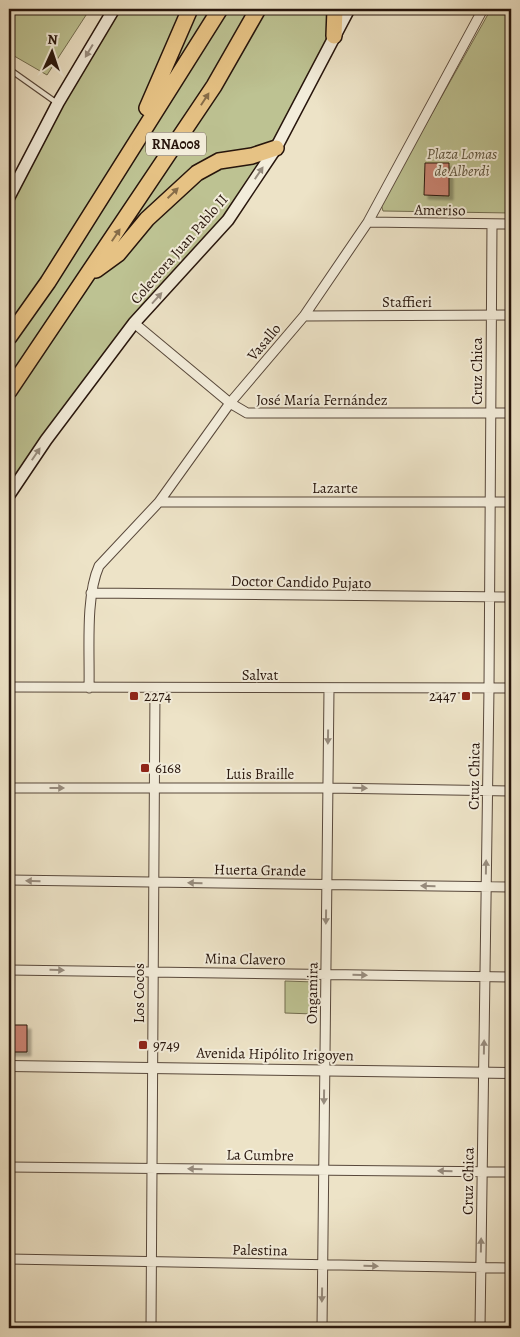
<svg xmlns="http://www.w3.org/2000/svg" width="520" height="1337" font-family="Alegreya,serif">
<defs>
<filter id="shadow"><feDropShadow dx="4" dy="4" stdDeviation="1" flood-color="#0004"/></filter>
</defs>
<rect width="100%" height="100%" fill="#ede3c7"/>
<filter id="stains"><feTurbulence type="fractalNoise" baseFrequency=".004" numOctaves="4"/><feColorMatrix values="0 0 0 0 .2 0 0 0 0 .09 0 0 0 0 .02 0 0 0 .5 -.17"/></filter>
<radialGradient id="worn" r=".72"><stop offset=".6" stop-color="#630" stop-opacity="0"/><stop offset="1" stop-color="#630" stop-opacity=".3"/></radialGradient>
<path fill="#bdc292" stroke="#726c4f" d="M9,9H90L47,75L9,53Z
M114,9H349L228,220L134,323L9,495V197Z
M491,9H511V213L383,211L381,204Z
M285,981L315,982L314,1014L285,1013Z"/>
<path fill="#ca8372" stroke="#27150c" filter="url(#shadow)" d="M425,163H449V196L424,195Z
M9,1025H27V1052H9Z"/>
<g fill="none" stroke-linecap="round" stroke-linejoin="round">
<g stroke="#58483b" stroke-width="7">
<path id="service" d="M9,69L57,103"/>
</g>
<g stroke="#58483b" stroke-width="11">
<path id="minor" d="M368,222L511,224
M304,316L511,315
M134,323L230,403L247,413H511
M159,502H511
M91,593L511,597
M9,687L511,688
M89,688C90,653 85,597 99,566L159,502L230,403L304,316L368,222L483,9
M9,788H328L511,791
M9,880L511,887
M9,970L511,977
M9,1167L511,1172
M9,1259L511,1268
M151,1328L155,689
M322,1328L329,689
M480,1328L489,688L492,224"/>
</g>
<g stroke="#58483b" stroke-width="12">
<path id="tertiary" d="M9,1066L511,1073"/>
</g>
<g stroke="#27150c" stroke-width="14">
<path id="secondary" d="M9,197L58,103L114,9
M9,495L46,440L134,323L228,220L276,148L349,9"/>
</g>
<g stroke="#27150c" stroke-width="18">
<path id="motorway" d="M334,36L335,9
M147,108L190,9
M96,270L118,254L147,219L197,173L219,161L252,156L276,148
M9,337L48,282L220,9
M9,391L214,86L258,9"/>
</g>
<use href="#service" stroke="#f3eddb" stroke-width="4.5"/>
<use href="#minor" stroke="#f3eddb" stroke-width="9"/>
<use href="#tertiary" stroke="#f3eddb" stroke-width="10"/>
<use href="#secondary" stroke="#f3eddb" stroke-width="11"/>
<use href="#motorway" stroke="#e6c284" stroke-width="15"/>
</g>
<defs><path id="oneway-solid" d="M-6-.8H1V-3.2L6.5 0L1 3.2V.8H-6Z" transform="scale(1.25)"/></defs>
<g fill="#978c7e">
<use href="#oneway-solid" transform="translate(89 51) rotate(121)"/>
<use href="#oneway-solid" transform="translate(259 173) rotate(-56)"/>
<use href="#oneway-solid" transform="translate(157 298) rotate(-48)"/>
<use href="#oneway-solid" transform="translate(36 454) rotate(-56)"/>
<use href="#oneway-solid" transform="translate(328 737) rotate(91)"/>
<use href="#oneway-solid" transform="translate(57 788)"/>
<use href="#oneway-solid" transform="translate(360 788) rotate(1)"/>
<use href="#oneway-solid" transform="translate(486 867) rotate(-89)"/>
<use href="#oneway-solid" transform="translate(33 881) rotate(-179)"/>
<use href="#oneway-solid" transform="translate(195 883) rotate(-179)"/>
<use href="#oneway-solid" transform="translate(428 886) rotate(-179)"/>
<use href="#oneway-solid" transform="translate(326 917) rotate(91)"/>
<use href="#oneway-solid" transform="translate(57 970) rotate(1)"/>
<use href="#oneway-solid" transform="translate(360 975) rotate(1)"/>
<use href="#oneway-solid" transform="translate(484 1047) rotate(-89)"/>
<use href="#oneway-solid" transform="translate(324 1097) rotate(91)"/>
<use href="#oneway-solid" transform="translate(195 1169) rotate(-179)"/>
<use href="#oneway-solid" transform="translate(445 1171) rotate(-179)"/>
<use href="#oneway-solid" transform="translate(481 1245) rotate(-89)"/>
<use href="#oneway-solid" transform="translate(371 1266) rotate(1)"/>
<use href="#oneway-solid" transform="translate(322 1295) rotate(91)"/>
</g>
<g fill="#866c48">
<use href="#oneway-solid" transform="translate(205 99) rotate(-57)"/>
<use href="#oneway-solid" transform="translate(173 193) rotate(-44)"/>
<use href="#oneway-solid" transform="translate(116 235) rotate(-56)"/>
</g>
<g fill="#8f2418" stroke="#f3eddb" stroke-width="2">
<rect x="129" y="691" width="10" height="10" rx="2.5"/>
<rect x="461" y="691" width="10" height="10" rx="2.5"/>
<rect x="140" y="763" width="10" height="10" rx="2.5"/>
<rect x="138" y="1040" width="10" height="10" rx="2.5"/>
</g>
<g text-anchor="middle" stroke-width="4" stroke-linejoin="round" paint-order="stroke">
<rect fill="#f3eddb" stroke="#64564a" stroke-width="1" x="146" y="132.5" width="60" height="23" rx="4"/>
<g font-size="14" font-weight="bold" fill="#27150c">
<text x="176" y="149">RNA008</text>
</g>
<g font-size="15" font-style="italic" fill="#5c523b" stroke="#f3eddb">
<text x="462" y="159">Plaza Lomas<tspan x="462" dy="17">de Alberdi</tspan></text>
</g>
<g font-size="15" fill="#27150c" stroke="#f3eddb">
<text transform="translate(440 210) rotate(1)" y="5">Ameriso</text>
<text transform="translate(179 249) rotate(-49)" y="5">Colectora Juan Pablo II</text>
<text x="407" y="307">Staffieri</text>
<text transform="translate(264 342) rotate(-50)" y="5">Vasallo</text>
<text transform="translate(477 371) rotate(-90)" y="5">Cruz Chica</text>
<text x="322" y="405">José María Fernández</text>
<text x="335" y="493">Lazarte</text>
<text transform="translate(301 582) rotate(1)" y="5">Doctor Candido Pujato</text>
<text x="260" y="680">Salvat</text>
<text x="260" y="779">Luis Braille</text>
<text transform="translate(474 776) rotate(-89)" y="5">Cruz Chica</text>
<text transform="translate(260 870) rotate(1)" y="5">Huerta Grande</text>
<text transform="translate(245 959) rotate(1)" y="5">Mina Clavero</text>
<text transform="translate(139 993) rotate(-90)" y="5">Los Cocos</text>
<text transform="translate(312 993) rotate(-89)" y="5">Ongamira</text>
<text transform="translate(275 1054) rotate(1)" y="5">Avenida Hipólito Irigoyen</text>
<text transform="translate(260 1155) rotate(1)" y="5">La Cumbre</text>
<text transform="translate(468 1181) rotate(-89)" y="5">Cruz Chica</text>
<text transform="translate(260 1250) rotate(1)" y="5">Palestina</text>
</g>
<g font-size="15" fill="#27150c" stroke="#f3eddb" text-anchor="start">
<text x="144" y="701">2274</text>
<text x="456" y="701" text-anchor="end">2447</text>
<text x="155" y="773">6168</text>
<text x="153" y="1050">9749</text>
</g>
</g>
<rect width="520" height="1337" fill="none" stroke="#ede3c7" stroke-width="30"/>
<rect x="10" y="10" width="500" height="1317" fill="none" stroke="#27150c" stroke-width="2.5"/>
<rect x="15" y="15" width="490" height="1307" fill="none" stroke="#27150c"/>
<g transform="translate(52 52) rotate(3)" stroke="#f3eddb" stroke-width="4" paint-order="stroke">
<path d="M0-4L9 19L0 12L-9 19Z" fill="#27150c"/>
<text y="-8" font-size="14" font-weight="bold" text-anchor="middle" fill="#27150c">N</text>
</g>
<rect width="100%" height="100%" filter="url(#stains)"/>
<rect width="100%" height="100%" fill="url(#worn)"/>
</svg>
